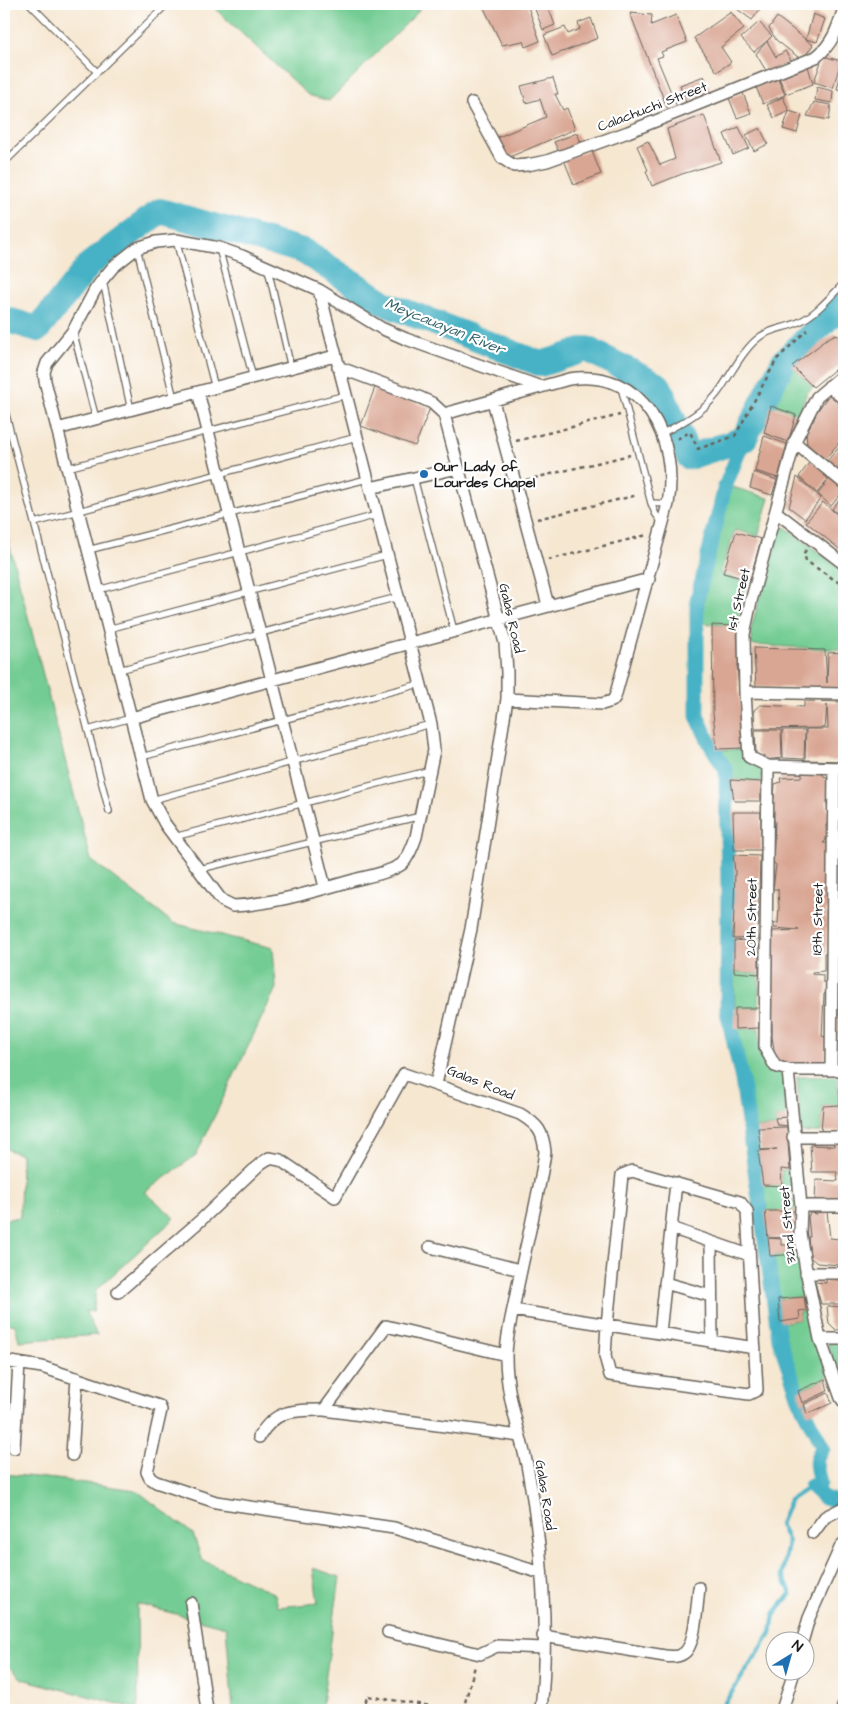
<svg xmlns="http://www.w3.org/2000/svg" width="848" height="1714" font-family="'Architects Daughter',sans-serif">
<rect width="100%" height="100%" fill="#fff"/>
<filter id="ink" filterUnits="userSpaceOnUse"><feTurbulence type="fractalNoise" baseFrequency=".02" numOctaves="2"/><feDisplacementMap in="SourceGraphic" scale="10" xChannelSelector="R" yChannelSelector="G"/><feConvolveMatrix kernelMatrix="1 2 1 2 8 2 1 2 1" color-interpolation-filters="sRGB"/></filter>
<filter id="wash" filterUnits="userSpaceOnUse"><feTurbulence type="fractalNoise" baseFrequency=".0096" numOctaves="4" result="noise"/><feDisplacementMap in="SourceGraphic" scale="20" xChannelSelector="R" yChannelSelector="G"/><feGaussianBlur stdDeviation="1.12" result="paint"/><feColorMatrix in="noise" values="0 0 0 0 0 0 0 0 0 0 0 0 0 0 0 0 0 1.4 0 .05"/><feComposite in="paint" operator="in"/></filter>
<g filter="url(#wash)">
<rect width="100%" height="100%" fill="#f6e7d1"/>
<path fill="#73cc93" stroke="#487458" d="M210,4H423L414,16L329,101L308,95Z
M790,364L813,387L807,393L798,414L771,404L776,382Z
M729,486L769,498L758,536L735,530L720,574L746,582L736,626L700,623L699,599Z
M4,524L91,860L173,923L273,948L276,988L196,1155L145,1192L175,1218L96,1290L93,1312L85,1311L97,1335L19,1341L15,1325L4,1322V1220L20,1217L21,1155L4,1148Z
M785,527L844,571V650L752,645L750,633L758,602L780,530Z
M744,749L763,769L761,782L728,779L727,769L717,750Z
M734,972L759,974V1008H735Z
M759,1028L760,1048L784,1074L786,1116L775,1118L777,1125L776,1127L752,1128L735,1029Z
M837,1076L840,1105L823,1106L821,1132L801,1133L797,1077Z
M781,1169L790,1170L792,1198L796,1204V1210L765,1211L763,1185L782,1186Z
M797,1254L804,1297L778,1299L770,1256Z
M799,1311H809L828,1376L825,1379L792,1393L778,1324L800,1319Z
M827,1343L844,1344V1389Z
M4,1474L56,1479L136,1490L193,1534L202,1560L275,1594L278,1607L318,1603L313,1568L340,1577L321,1710H233L226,1627L137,1604L138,1709L22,1679L4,1662Z"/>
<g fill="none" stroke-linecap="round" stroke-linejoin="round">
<path stroke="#47b2c5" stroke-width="4.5" d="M720,1710L771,1633L774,1614L791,1593L782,1575L788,1542L780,1524L790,1500L811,1486"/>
<path stroke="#47b2c5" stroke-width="15" d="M744,439L725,487L697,600V716L710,744L726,770L728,891L727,1011L742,1080L779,1339L801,1404L823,1448C812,1461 817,1468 820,1483L811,1486
M811,1486L824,1498L844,1504"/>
<path stroke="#47b2c5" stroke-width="26" d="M4,319L38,329L90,264L160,211L303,251L386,304L541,364L587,349L659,386L689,457L744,439L784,361L844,303"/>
</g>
<g id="blocks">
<path fill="#d9a693" d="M482,4L511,6L510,4H527L540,41L525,47L523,41L502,45Z
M533,4H547L555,25L543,30Z
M741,4H764L752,20L737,9Z
M731,12L744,29L721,47L731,62L717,72L694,38Z
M630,13L652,15L651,25L676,15L687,42L661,52L663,56L657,58L677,107L668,110Z
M813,14L825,19L817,42L806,39Z
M777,17L813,45L802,60L776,40L769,28Z
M591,18L598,38L552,56L544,35L565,27L568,34L580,29L578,23Z
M759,22L772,36L767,41L776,57L785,51L791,60L768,74L756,54L767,41L754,52L741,38Z
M823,56L841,61L833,88L814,82Z
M808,66L813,84L786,94L779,78Z
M842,68H844V91L837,89Z
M704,76L711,94L686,103L680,85Z
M553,78L558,94H555L563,110L567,108L575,129L505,159L496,138L546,117L540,99L526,103L521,86Z
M778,78L785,95L763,104L756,87Z
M817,87L833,91L832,103L815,100Z
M743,93L751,113L737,118L729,98Z
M783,97L789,111L774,118L767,105Z
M814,102L831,105L829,120L807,116Z
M789,111L802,115L797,133L783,129Z
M704,115L721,162L682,174L652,186L646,171L648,170L637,146L648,141L660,165L675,159L667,129Z
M739,127L749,148L733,155L724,134Z
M760,128L768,144L754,151L746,135Z
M577,133L582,145L560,154L554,142Z
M591,149L601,174L574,185L564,160Z
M836,334L844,341V362L813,387L792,366L821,344V342Z
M375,387L430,408L415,446L361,426Z
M831,392L844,403V437L825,459L807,444L806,433L816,415L815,414Z
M771,406L796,415L788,442L764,433Z
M764,436L787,444L778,478L755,471Z
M844,442V476L827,461Z
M811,460L830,476L817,493L799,477Z
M754,472L777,480L772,495L750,488Z
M832,476L844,487V490L831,506L818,494Z
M797,477L821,498L805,519L789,507Z
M844,494V519L832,509Z
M823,502L844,521L843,552L806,522Z
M736,532L761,539L750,580L723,573Z
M712,625L736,626L738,644L739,666H737L744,748L717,749L713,713Z
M754,648L825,650L827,683L828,653L844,652V689L756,687Z
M804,701L844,702V761L805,760L806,729H828L827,705L825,728L755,729L754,710L760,705L804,707Z
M755,730H781L782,758L764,760L756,753Z
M782,730H805L804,759L783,758Z
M802,772L821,773L829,781V798L826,803H827L829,822L826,825V840L823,843H828V909L826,910L827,953H824V971L812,972V974L823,975V982H827L826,993L824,994L822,1036L825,1037L826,1063L817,1067L784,1065L776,1060L772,1037V1023H769V1016H771L772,931L799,930L774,928V924L778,923L779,907L778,889H773L776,865L773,862L775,821H774L772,798H774L775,784L781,782L780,778L802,777Z
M843,774L844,775V822H839Z
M731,780L761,782V801H734Z
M733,812H761V850H734Z
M839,823L844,824V1063L840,1062L837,1058V1015H839V994H838V973H837L839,844H840L839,841Z
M733,855L760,856L758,938L733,939L735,871Z
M759,939V974L734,972V941Z
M735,1008H759V1028L735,1029Z
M839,1074L844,1075V1131L821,1132L823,1106L840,1105Z
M787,1117L789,1126L777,1125L775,1118Z
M787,1127L790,1170L781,1169L782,1186L763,1185L758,1151L777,1149L761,1150L758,1128Z
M834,1143L844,1144V1195H840L842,1201L815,1202L816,1180L838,1181L837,1172H812L810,1145L834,1146Z
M816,1210L827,1211L830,1238L839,1239L844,1236V1265L840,1263L839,1265L817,1263L810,1257L808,1237H810L808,1217L810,1213L817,1214Z
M765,1211H796L795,1237L769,1238L781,1239V1245H797V1254L770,1256Z
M840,1278L844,1279V1304H821L815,1282L826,1283V1279L840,1280Z
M804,1297L806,1310L799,1311L800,1319L780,1322L778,1299Z
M827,1306L844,1307V1330H835L829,1324Z
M825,1379L828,1391L802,1403L798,1391Z
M828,1393L832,1403L807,1414L804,1404Z"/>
</g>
</g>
<g filter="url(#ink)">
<use href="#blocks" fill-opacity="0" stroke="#68635b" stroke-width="1"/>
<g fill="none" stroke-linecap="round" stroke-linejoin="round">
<g stroke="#68635b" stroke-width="8">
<path id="lane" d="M30,4L97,72
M4,163L167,4
M176,240L215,388
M137,248L174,399
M219,248L253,378
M268,269L291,368
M103,281L131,410
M73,331L96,419
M621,387L651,503L655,513L662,523
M4,407L109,811
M661,434C682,423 701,414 717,394C730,377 743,348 761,336C773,328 788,328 801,321C817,313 831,296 844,283
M67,468L346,395
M414,478L454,631
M651,503L668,504
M34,523L357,437
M88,550L367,479
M98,590L377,515
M108,629L387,555
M119,670L398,597
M88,730L131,718
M141,757L420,684
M152,800L431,724
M174,837L431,770
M200,869L421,816"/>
</g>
<g stroke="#68635b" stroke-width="14">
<path id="street" d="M472,103L502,158L514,166L527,165L547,161L628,132L816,57C833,44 838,27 844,8
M319,290L431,724L434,750L416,837C413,846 409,857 402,864C389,873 369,876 354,880C314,891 275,904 233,906L223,901L219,897L165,824L152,800L45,381L44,372L47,363L73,331L95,290L103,279L113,267L137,248L156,242L176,240L219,248L242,256L319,290L381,328L406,339L541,387
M338,367L421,398L432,403L444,414L505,643L507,672V699L471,929L436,1084
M844,374L817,397L795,441L751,601L744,634L745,692L749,757L768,766L844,768
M829,386L844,399
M198,392L325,887
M493,401L548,605
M444,414L569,379C644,367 679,440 668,504L615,697L612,701L602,704L507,699
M57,429L335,356
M794,442L844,483
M370,488L458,468
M776,512L844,564
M745,692L844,694
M131,718L649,579
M768,766L765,1048L775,1066L788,1070H844
M788,1070L801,1206L800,1233L806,1270L820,1339L841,1398L844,1402
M831,1070L834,768
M793,1137H844
M632,1171L740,1202L747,1211L757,1390L749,1394L610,1375L605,1356L607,1325L622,1175Z
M801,1206H844
M671,1228L749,1255
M711,1242L712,1342
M430,1247L520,1270
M806,1273H844
M665,1283L711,1296
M118,1292L201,1220L260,1164L269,1158L280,1160L335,1197L404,1074L520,1114C538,1125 543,1131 545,1152C538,1202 524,1251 515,1300C511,1319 506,1338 506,1357C506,1394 519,1429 527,1465C542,1541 549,1633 541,1710
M513,1310L755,1348
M660,1333L676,1183
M820,1339H844
M506,1355L386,1326L324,1410L520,1436
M4,1361L42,1367L159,1406L161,1410L147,1472L150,1478L156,1482L216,1502L394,1528L541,1573
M259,1437C275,1409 295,1410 324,1410
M14,1448L19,1363
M72,1455L77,1378
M813,1533L825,1517L841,1509H844
M191,1603L207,1710
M388,1632L480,1654L497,1646L544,1648
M543,1636L665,1656C672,1657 679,1657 684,1653C696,1645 697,1602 699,1588
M802,1642L809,1618L841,1546L844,1543
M782,1710L794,1672
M842,1710L844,1704"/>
</g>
<path stroke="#68635b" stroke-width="2.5" stroke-dasharray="4 4" stroke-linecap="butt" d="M677,439L690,432L698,449L735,436L777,359L807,330
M516,441L620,415
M526,480L630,455
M537,519L638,495
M806,550L804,553L806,561L844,586
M548,560L647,535
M364,1710L367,1696L456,1710
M463,1710L475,1666"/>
<use href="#lane" stroke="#fff" stroke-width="5.5"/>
<use href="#street" stroke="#fff" stroke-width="11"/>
</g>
</g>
<circle fill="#1f6fb2" stroke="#fff" stroke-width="2" cx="424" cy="474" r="5"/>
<g text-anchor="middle" stroke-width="4.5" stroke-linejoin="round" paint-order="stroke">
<g font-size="14" fill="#1c1c1c" stroke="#fff">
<text transform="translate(652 106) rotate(-21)" y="5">Calachuchi Street</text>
<text transform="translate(738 599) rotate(-77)" y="5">1st Street</text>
<text transform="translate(512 618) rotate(77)" y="5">Galas Road</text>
<text transform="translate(751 917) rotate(-89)" y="5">20th Street</text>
<text transform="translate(817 919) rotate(-89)" y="5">18th Street</text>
<text transform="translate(481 1082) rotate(22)" y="5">Galas Road</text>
<text transform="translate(787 1225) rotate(-95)" y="5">32nd Street</text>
<text transform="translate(546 1495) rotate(81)" y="5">Galas Road</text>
</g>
<g font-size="14" font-weight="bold" fill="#1c1c1c" stroke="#fff" text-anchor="start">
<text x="434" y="471">Our Lady of<tspan x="434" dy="16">Lourdes Chapel</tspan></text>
</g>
<g font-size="15" font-style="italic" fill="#2f6068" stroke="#fff">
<text transform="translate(445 326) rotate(22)" y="5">Meycauayan River</text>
</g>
</g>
<rect width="848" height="1714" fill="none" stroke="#fff" stroke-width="20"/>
<g transform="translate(790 1656) rotate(37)"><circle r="24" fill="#ffffff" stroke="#a4a4a4"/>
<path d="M0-4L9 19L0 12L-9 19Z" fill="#1f6fb2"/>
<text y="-8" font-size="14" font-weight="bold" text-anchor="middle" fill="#1c1c1c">N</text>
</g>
</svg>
